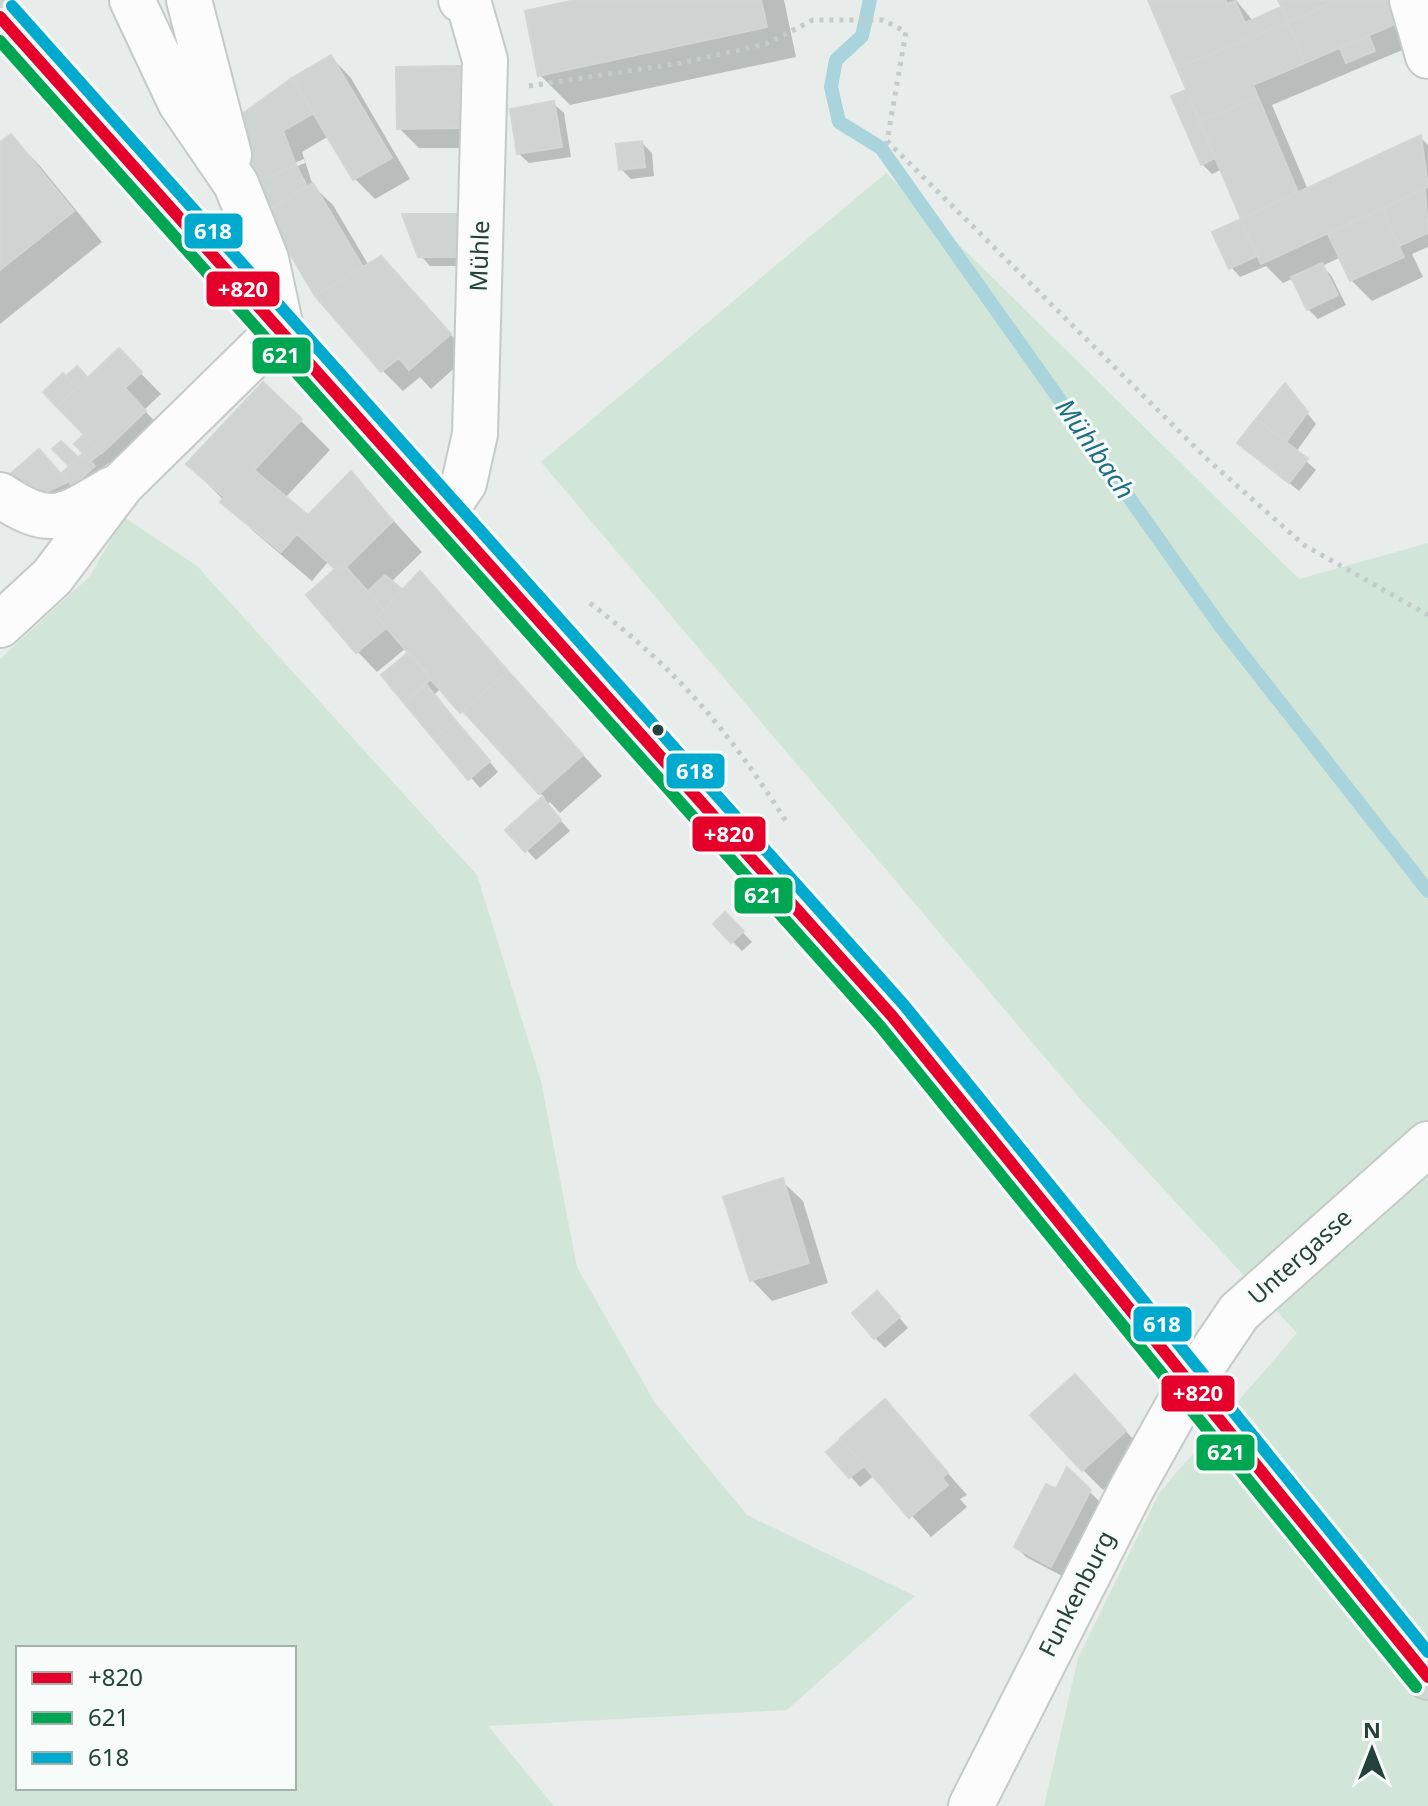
<svg xmlns="http://www.w3.org/2000/svg" width="1428" height="1806" font-family="'Noto Sans',sans-serif">
<rect width="100%" height="100%" fill="#e8edeb"/>
<path fill="#d1e6d8" fill-rule="evenodd" d="M886,173L1299,579L1428,543V1806H1044L1078,1658L1159,1493L1297,1333L1081,1100L541,462Z
M124,517L197,566L477,875L541,1081L577,1267L655,1403L747,1515L915,1596L787,1710L488,1726L554,1806H0V659L90,576ZM18,1648H294V1788H18Z"/>
<path fill="#0003" fill-rule="evenodd" d="M584,0H784L796,57L570,105L540,75Z
M1150,0H1236L1253,21L1284,8L1281,0H1406L1426,40L1272,105L1308,190L1421,138L1428,145V247L1412,254L1423,277L1372,301L1351,280L1341,257L1322,266L1331,275L1346,305L1318,319L1308,309L1294,278L1283,283L1266,266L1240,277L1231,267L1240,221L1249,229L1223,169L1212,174L1202,164L1185,92L1193,99Z
M331,57L351,78L410,179L375,199L355,179L329,136L302,152L313,186L333,205L369,266L401,279L469,355L431,389L420,377L403,391L383,371L316,295L268,214L241,118ZM304,159L305,163L269,178V174Z
M460,68L480,88L481,148H419L399,128Z
M554,104L564,113L571,157L529,163L519,154Z
M11,136L40,166L102,242L0,324V145Z
M642,143L652,153L654,176L631,179L621,169Z
M405,216L471,266H430L420,255Z
M119,351L161,394L144,410L165,432L123,472L112,461L44,507L12,475L61,476L72,466L55,449L61,443L78,460L85,453L86,434L46,392L77,368L88,380Z
M1285,386L1316,424L1296,452L1316,470L1299,491L1240,443Z
M300,420L330,450L285,498L308,518L351,474L422,552L391,582L403,593L420,574L602,776L560,813L550,802L547,805L570,831L536,860L508,830L545,798L441,688L434,695L498,772L480,788L384,676L411,653L406,648L377,672L357,651L337,570L328,562L312,581L253,531L189,464Z
M725,914L752,942L742,951L715,924Z
M782,1181L803,1201L828,1283L772,1301L752,1280Z
M887,1303L908,1328L885,1348L875,1338Z
M1095,1397L1145,1452L1103,1490L1083,1470Z
M885,1402L967,1495L960,1499L967,1507L931,1537L875,1475L860,1487L829,1452Z
M1068,1470L1100,1502L1062,1576L1026,1557L1016,1547L1057,1491Z"/>
<g fill="none" stroke-linecap="round" stroke-linejoin="round">
<path stroke="#a9d4db" stroke-width="14" d="M870,0L862,36L836,60L831,87L839,122L881,148L1221,627L1428,891"/>
</g>
<path fill="#cfd4d2" stroke="#d1d6d4" stroke-width="2" d="M575,0H761L767,27L538,76L525,11Z
M1148,0H1225L1227,4L1235,1L1245,23L1281,7L1288,22L1177,68Z
M1278,0H1339L1288,22Z
M1339,0H1399L1407,19L1305,63L1288,22Z
M1288,22L1305,63L1253,85L1258,97L1200,122L1177,68Z
M1369,36L1375,51L1346,63L1340,48Z
M331,55L392,158L353,180L292,78Z
M460,66L461,128L397,129L396,67Z
M292,78L314,113L283,131L296,165L258,181L238,117Z
M1186,90L1215,158L1201,165L1171,96Z
M1258,97L1298,192L1241,219L1200,122Z
M554,101L562,147L517,154L510,109Z
M11,134L74,211L0,270V142Z
M1421,135L1428,187L1261,264L1241,219Z
M642,141L645,167L619,170L616,144Z
M296,165L307,186L265,212L258,181Z
M313,183L363,267L315,296L265,212Z
M1425,189L1428,233L1399,246L1382,209Z
M1382,209L1404,257L1350,281L1328,234Z
M402,214H462V257H418Z
M1241,219L1257,256L1229,269L1212,232Z
M381,256L451,334L409,370L399,358L381,372L315,296Z
M1322,263L1338,295L1307,310L1291,277Z
M119,348L142,372L125,388L146,411L102,453L57,407Z
M77,366L88,378L77,388L66,376Z
M63,373L77,388L57,407L43,392Z
M263,382L302,419L254,470L308,515L351,471L393,521L346,567L335,569L297,534L281,552L220,502L224,497L186,464Z
M1285,383L1308,412L1286,442L1256,419Z
M1256,419L1308,459L1289,483L1237,443Z
M84,434L101,453L91,461L74,444Z
M61,441L78,457L69,466L52,449Z
M39,449L68,482L33,498L9,475Z
M83,453L95,466L73,486L61,474Z
M346,567L384,610L377,617L386,628L356,653L306,595L335,569Z
M420,571L508,671L460,713L377,617Z
M385,575L403,590L384,610L367,592Z
M409,652L432,678L404,703L381,675Z
M508,671L583,755L539,794L463,711Z
M426,684L455,720L434,739L404,703Z
M455,720L490,761L468,780L434,739Z
M542,797L561,820L525,852L505,830Z
M725,912L744,931L731,943L713,924Z
M783,1178L809,1263L750,1281L723,1197Z
M877,1291L900,1317L874,1339L852,1313Z
M1075,1374L1126,1431L1082,1471L1030,1415Z
M885,1399L948,1473L942,1478L948,1485L909,1518L840,1438Z
M841,1439L864,1466L849,1478L826,1452Z
M1067,1467L1091,1490L1051,1567L1014,1547L1046,1484L1056,1489Z"/>
<g fill="none" stroke-linecap="round" stroke-linejoin="round">
<g stroke="#c5cac8" stroke-width="48">
<path id="street" d="M189,0L229,155
M1412,0L1428,56
M0,495C51,529 63,518 112,489
M445,511L464,483L475,434L485,60L469,4L461,0
M0,625L52,577L122,484L281,328L266,259L236,184L180,102L132,0
M971,1806L1133,1486L1189,1386L1239,1312L1428,1144"/>
</g>
<g stroke="#c3ccc9" stroke-width="48">
<path id="primary" d="M0,17L892,1016L1428,1677"/>
</g>
<path stroke="#c3ccca" stroke-width="5" stroke-dasharray="4 6" stroke-linecap="butt" d="M529,86L681,63L766,44L813,20H883L906,32L887,141L1208,460L1304,545L1428,615
M590,603C678,671 728,729 787,823"/>
<use href="#street" stroke="#fcfcfc" stroke-width="44"/>
<use href="#primary" stroke="#cfd7d5" stroke-width="44"/>
<g stroke="#f7fbf9" stroke-width="18">
<path id="bus-1" d="M0,17L892,1016L1428,1677"/>
</g>
<g stroke="#f7fbf9" stroke-width="18">
<path id="bus-2" d="M0,41L880,1026L1416,1687"/>
</g>
<g stroke="#f7fbf9" stroke-width="18">
<path id="bus-3" d="M12,6L904,1005L1428,1652"/>
</g>
<use href="#bus-1" stroke="#e4002b" stroke-width="12"/>
<use href="#bus-2" stroke="#00a651" stroke-width="12"/>
<use href="#bus-3" stroke="#00a9ce" stroke-width="12"/>
</g>
<circle fill="#24423a" stroke="#f7fbf9" stroke-width="3" cx="658" cy="730" r="7"/>
<g text-anchor="middle" stroke-width="6" stroke-linejoin="round" paint-order="stroke">
<g font-size="24" fill="#24423a" stroke="#f7fbf9">
<text transform="translate(480 256) rotate(-88)" y="8">Mühle</text>
<text transform="translate(1300 1257) rotate(-42)" y="8">Untergasse</text>
<text transform="translate(1077 1594) rotate(-63)" y="8">Funkenburg</text>
</g>
<g font-size="26" font-style="italic" fill="#1c6f80" stroke="#f7fbf9">
<text transform="translate(1095 449) rotate(55)" y="9">Mühlbach</text>
</g>
</g>
<g stroke="#f7fbf9" stroke-width="3">
<rect x="183" y="212" width="61" height="38" rx="8" fill="#00a9ce"/>
<rect x="205" y="270" width="76" height="38" rx="8" fill="#e4002b"/>
<rect x="251" y="336" width="61" height="39" rx="8" fill="#00a651"/>
<rect x="665" y="752" width="61" height="38" rx="8" fill="#00a9ce"/>
<rect x="691" y="815" width="76" height="38" rx="8" fill="#e4002b"/>
<rect x="733" y="876" width="61" height="39" rx="8" fill="#00a651"/>
<rect x="1132" y="1305" width="61" height="38" rx="8" fill="#00a9ce"/>
<rect x="1160" y="1374" width="76" height="39" rx="8" fill="#e4002b"/>
<rect x="1195" y="1433" width="61" height="39" rx="8" fill="#00a651"/>
</g>
<g font-size="22" text-anchor="middle" font-weight="bold" fill="#fff">
<text x="213" y="239">618</text>
<text x="243" y="297">+820</text>
<text x="281" y="363">621</text>
<text x="695" y="779">618</text>
<text x="729" y="842">+820</text>
<text x="763" y="903">621</text>
<text x="1162" y="1332">618</text>
<text x="1198" y="1401">+820</text>
<text x="1226" y="1460">621</text>
</g>
<rect x="16" y="1646" width="280" height="144" fill="#f7fbf9" stroke="#a3b1ad" stroke-width="2"/>
<rect x="32" y="1672" width="40" height="12" fill="#e4002b" stroke="#a3b1ad" stroke-width="2"/>
<text x="88" y="1686" font-size="24" fill="#24423a">+820</text>
<rect x="32" y="1712" width="40" height="12" fill="#00a651" stroke="#a3b1ad" stroke-width="2"/>
<text x="88" y="1726" font-size="24" fill="#24423a">621</text>
<rect x="32" y="1752" width="40" height="12" fill="#00a9ce" stroke="#a3b1ad" stroke-width="2"/>
<text x="88" y="1766" font-size="24" fill="#24423a">618</text>
<g transform="translate(1372 1750)" stroke="#f7fbf9" stroke-width="6" paint-order="stroke">
<path d="M0-6L14 30L0 20L-14 30Z" fill="#24423a"/>
<text y="-12" font-size="22" font-weight="bold" text-anchor="middle" fill="#24423a">N</text>
</g>
</svg>
